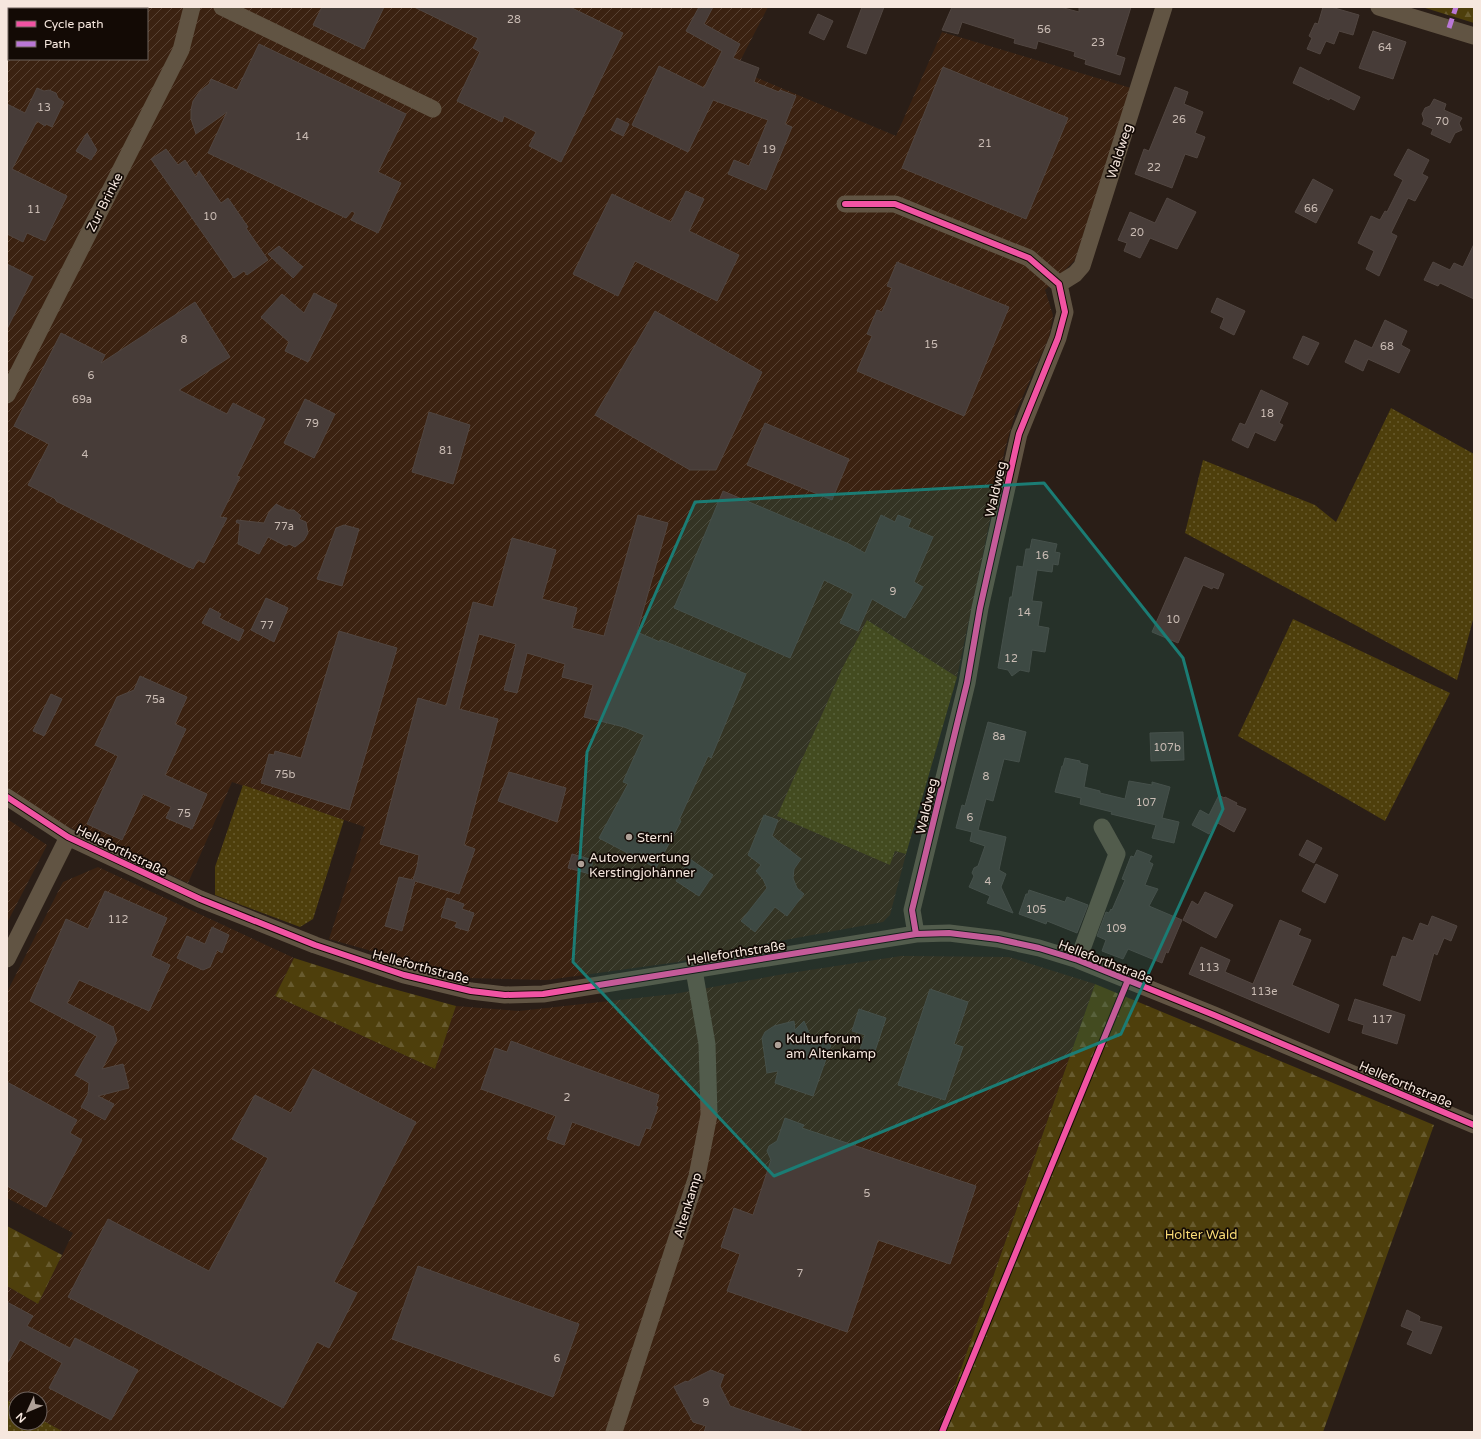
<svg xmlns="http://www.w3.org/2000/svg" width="1481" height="1439" font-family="'Varela Round',sans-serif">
<defs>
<pattern id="industrial-furrows" width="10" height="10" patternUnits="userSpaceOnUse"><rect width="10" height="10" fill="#3b2211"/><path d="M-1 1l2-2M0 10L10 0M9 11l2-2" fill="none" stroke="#584233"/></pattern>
<pattern id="grass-dots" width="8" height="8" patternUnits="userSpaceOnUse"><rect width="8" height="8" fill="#4e3f0c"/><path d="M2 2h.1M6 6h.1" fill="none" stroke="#685b2f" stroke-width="1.8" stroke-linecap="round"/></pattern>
<pattern id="forest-firs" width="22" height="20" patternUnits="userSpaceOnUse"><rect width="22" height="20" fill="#4e3f0c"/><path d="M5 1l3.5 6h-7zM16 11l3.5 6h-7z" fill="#685b2f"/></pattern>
</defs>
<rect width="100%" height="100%" fill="#2a1e17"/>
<path fill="url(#industrial-furrows)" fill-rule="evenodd" d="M7,7H768L736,69L896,136L942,32L1131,88L1075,260L1045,290L1053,315L1049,337L1015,414L1005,449L957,677L867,620L890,865L895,851L906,854L890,915L883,922L715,953L678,962L547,980L467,978L329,939L365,827L232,782L188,883L60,823L7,788ZM9,9H147V59H9Z
M7,819L47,845L7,923Z
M98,867L294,958L275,996L435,1069L456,1006L519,1011L674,994L784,974L901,956L1009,957L1095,984L939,1432H64L40,1419V1399H16V1405L7,1400V1286L38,1304L73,1233L7,1198V992L63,882Z"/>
<path fill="url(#grass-dots)" d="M1391,408L1474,454V616L1457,680L1185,533L1203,460L1315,505L1336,522Z
M1293,619L1450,693L1385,821L1238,736Z
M867,620L957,677L906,854L895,851L890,865L777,816L843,667Z
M243,785L344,820L313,919L300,927L215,895V867Z
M7,1400L16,1405V1423H40V1419L64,1432H7Z"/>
<path fill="url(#forest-firs)" d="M1422,7H1474V23Z
M294,958L379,985L456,1006L435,1069L275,996Z
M1095,984L1434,1125L1323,1432H939Z
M7,1226L62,1255L38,1304L7,1286Z"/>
<path fill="#473c38" stroke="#514641" d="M322,7H384L364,49L313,25Z
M414,7H570L623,33L561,162L529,146L536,132L504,116L502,122L457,101L480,52L473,48L478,38Z
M699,7H713L704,24L740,44L733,58L759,68L754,82L779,92L780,90L796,96L785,124L792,127L766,190L728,174L734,160L749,166L768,120L713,100L688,152L632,125L659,66L704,88L722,51L686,31Z
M862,7H884L866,54L847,47Z
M952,7H1060L1079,12V7H1131L1116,55L1125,58L1120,75L1085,64L1086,60L1074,56L1075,52L1038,41L1036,49L1014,43L1015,39L962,22L958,34L942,30Z
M1323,7H1331L1359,15L1353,35L1339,31L1334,44L1326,41L1320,54L1307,49L1312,38L1309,36L1315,23L1318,24Z
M818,14L833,21L824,40L809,33Z
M1373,31L1406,42L1393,79L1359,68Z
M259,44L406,114L378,172L401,183L378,233L351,220L355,213L352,211L346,218L208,153L227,112L196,134L191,119V110L193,101L200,91L209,84L211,79L237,90Z
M943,67L1068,118L1026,219L902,168Z
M1300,67L1360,97L1354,110L1330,98L1329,100L1293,83Z
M1175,87L1188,92L1184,104L1203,112L1195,133L1205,137L1197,158L1185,154L1172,188L1135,174L1144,149L1149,151Z
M37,88L44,91L49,90L56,93L58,98L64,102L52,127L46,124L45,126L37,121L12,169L67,196L45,241L27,233L23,242L7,234V104L25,113Z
M1434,99L1446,104L1444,110L1462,118L1459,123L1462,130L1455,133L1450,143L1431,134L1433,129L1422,124L1424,120L1422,114L1425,108L1430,106Z
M617,118L629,124L623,136L611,130Z
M87,133L97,150L91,160L76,151Z
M166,149L178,165L185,160L196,177L199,171L221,203L228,198L248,227L246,228L268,260L247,275L244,271L234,278L151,159Z
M1408,149L1429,160L1422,174L1428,177L1415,201L1408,198L1391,233L1397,236L1379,276L1366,269L1374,251L1358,243L1371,216L1380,220L1385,211L1387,212L1403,180L1394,175Z
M1313,179L1333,190L1316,223L1295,212Z
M686,191L704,199L689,231L739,255L717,301L635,261L618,296L573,274L612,194L671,222Z
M1167,198L1196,212L1177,249L1150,238L1140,258L1124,251L1127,243L1118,240L1130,212L1155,223Z
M1474,244V299L1440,283L1438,286L1424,280L1433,262L1450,270L1454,263L1463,267Z
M279,246L303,267L293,278L268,254Z
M897,262L1009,307L964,416L857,371L872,336L867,334L877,310L882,312L892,288L887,286Z
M7,264L33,277L7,329Z
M314,293L337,305L308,362L285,351L289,342L261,317L282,294L304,313Z
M1217,298L1245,311L1234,335L1220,328L1224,318L1211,312Z
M195,302L230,357L179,390L227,414L233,403L265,419L237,476L240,477L220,517L227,518L204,563L198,560L193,569L190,567V568L56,501V500L54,498L28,485L49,444L14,426L61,333L105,355L101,363Z
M655,311L762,372L716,470H690L595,415Z
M1385,320L1407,331L1401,345L1410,350L1399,373L1368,359L1363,371L1345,362L1355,340L1372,348Z
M1303,336L1319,343L1308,365L1293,358Z
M1261,390L1288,403L1279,423L1283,425L1275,441L1255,432L1248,448L1232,440L1240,423L1245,425Z
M305,399L335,414L314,458L284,443Z
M429,412L470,425L453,484L412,472Z
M765,423L849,459L832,500L747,465Z
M723,491L849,544L865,553L881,515L895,522L898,515L911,520L908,527L933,537L914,582L923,587L905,618L872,599L858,631L840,623L853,594L824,580L790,658L674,608Z
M276,504L288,510H294L301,516L299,519L306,522L308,533L304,540L295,547L289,544L286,546L268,537L259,554L238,544L240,524L236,522L237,520L264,523L269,512Z
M638,515L668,523L637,632L660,642L661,640L746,674L711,758L708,756L679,820L681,821L656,868L599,838L628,784L623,782L644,735L624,727L584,717L593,685L562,677L565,664L527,653L517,693L504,690L516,644L479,634L459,709L498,719L464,845L475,849L459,894L415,881L402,931L385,926L399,877L413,880L417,867L419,855L380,844L418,698L446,706L473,602L493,607L512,538L556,550L542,599L577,608L572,628L604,636Z
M344,525L359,529L342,586L317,579L336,528Z
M1032,539L1057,544L1055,552L1060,553L1058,565L1053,564L1052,572L1037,570L1032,601L1042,602L1038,626L1049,628L1045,652L1032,650L1029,672L1020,670L1012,676L1008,670L998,668L1010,597H1012L1017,566L1023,567L1026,549H1030Z
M1185,557L1224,574L1218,589L1213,587L1212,589L1203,585L1178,643L1152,632Z
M266,598L288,608L274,642L251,630Z
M210,608L221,614L219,618L244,630L239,641L202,623Z
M339,631L397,648L349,810L261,783L269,754L274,755L275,751L301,758Z
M140,676L187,697L175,724L186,729L165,775L207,794L192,829L166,818L171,807L143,794L122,840L87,824L118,756L95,745L117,697L134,690Z
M51,694L62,699L44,736L33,731Z
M988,722L1026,732L1019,762L1004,759L993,801L986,799L978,830L1006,837L999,870L1006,874L1001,887L1013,913L987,903L990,896L969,887L974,876L972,873L974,868L978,866L985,846L970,841L972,832L956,828L962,805L965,806Z
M1183,732L1184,760L1151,761L1150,733Z
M1065,758L1080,761V763L1088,765L1084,787L1100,791V793L1125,799L1129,781L1152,785V782L1170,787L1162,818L1179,822L1174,843L1152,838L1156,825L1111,814L1112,812L1080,804L1081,798L1055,792L1062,766H1063Z
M509,772L566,788L557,822L498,801Z
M1219,795L1224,798L1225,797L1237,803L1236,805L1246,809L1234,832L1216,822L1209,834L1192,825L1200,810L1209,815Z
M764,815L778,820L772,836L801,859L794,869L793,878L797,888L804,894L787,916L775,907L755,932L741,921L767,888L763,879L756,871L761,865L748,855Z
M1307,840L1322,848L1314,863L1299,855Z
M1137,850L1152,856L1149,862L1153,864L1145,885L1158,889L1149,906L1182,920L1168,953L1166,952L1162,963L1128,949L1123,959L1102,951L1106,940L1097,936L1106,912L1109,913L1111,909L1112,910L1125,880L1122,879L1131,856L1134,857Z
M572,854L593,860L590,874L568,868Z
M690,859L713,875L699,896L676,881Z
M1316,864L1338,875L1325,903L1302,891Z
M1029,890L1065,902L1067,897L1088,905L1077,933L1047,921L1046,924L1019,914L1026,894H1028Z
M105,891L167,918L151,956L170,965L149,1011L79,980L67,1003L113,1027L117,1040L102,1069L123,1064L129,1088L98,1096L114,1104L105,1120L81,1107L88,1094L89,1083L75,1075L97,1036L30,1001L66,919L88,929Z
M1205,892L1233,905L1216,938L1183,920L1192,901L1198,905Z
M447,898L464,904L462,909L474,913L468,931L455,927L457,922L441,917Z
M1432,916L1457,926L1451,941L1444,938L1437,955L1434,953L1420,1001L1383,985L1392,956L1396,957L1403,937L1413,941L1420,923L1428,926Z
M1280,920L1301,929L1298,935L1311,940L1292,985L1339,1005L1329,1033L1189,974L1201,947L1230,960L1225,972L1253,984Z
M212,927L229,935L222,953L217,950L210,967L203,970L177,958L187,936L205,944Z
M930,989L968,1002L954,1044L963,1047L945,1100L898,1085Z
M1355,999L1405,1015L1397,1044L1362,1033L1364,1025L1348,1020Z
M859,1009L886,1018L874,1054L860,1049L865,1035L852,1031Z
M794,1021L795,1030L804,1021L810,1035L832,1042L813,1096L775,1083L778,1071L767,1073L762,1038L765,1032L774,1026Z
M511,1041L659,1095L656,1106L658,1107L650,1129L646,1128L639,1146L572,1122L564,1145L547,1139L556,1116L481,1089L495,1048L507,1052Z
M313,1069L416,1122L334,1282L357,1293L329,1348L317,1342L283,1408L68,1297L108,1219L209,1271L268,1158L232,1139L255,1095L291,1113Z
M7,1082L77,1120L70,1133L82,1140L46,1207L7,1186Z
M785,1118L804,1125L802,1128L976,1186L950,1264L878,1240L847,1332L727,1291L740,1254L721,1247L734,1208L753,1215L771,1160L767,1151L769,1146L777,1141Z
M418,1266L579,1324L553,1397L392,1339Z
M7,1302L33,1316L27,1326L70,1348L75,1338L138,1370L111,1420L49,1388L62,1363L20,1340L7,1364Z
M1407,1310L1419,1316L1420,1317L1419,1321L1442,1327L1431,1354L1407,1344L1413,1331L1401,1326Z
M711,1370L724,1375L720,1386L730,1406L801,1430V1432H704L706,1426L693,1422L674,1387L686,1381L687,1382Z"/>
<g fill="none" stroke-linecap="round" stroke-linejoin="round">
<path stroke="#615443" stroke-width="17" d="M222,7L433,109
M1379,7L1474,36
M845,204H895L1029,258L1059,284L1065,312L1058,338L1019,434L980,608L967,683L912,910L916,934
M1059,284L1075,274L1082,266L1164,7
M7,395L181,50L192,7
M7,797L68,837L200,899L315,945L404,975L471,991L505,995L543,994L916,934L949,933L998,939L1039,948L1078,960L1214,1015L1474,1125
M7,959L68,837
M1078,960L1117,854L1102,827
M614,1432L697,1176L709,1115L707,1044L694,970"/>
<path stroke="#ba77d6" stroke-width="5" stroke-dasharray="10 5" stroke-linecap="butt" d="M1449,28L1456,7
M1347,1432V1431"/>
<g stroke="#130a05" stroke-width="8">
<path id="cycleway" d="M845,204H895L1029,258L1059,284L1065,312L1058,338L1019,434L980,608L967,683L912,910L916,934
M7,797L68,837L200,899L315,945L404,975L471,991L505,995L543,994L916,934L949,933L998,939L1039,948L1078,960L1214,1015L1474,1125
M942,1432L1128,980"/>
</g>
<use href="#cycleway" stroke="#f153a3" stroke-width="6"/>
</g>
<path fill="#1b7c74" fill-opacity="0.2" stroke="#1b7c74" stroke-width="3" stroke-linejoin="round" d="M1044,483L1183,658L1223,809L1121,1034L774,1176L573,962L587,752L695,502Z"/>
<g fill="#afa198" stroke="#130a05" stroke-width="1.5">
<circle cx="629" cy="837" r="4"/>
<circle cx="581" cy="864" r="4"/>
<circle cx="778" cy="1045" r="4"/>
</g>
<g text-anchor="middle" stroke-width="3.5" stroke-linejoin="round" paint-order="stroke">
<g font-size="11" fill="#cabcb4">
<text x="514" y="23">28</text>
<text x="1044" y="33">56</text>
<text x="1098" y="46">23</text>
<text x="1385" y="51">64</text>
<text x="44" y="111">13</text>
<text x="1179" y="123">26</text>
<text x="1442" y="125">70</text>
<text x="302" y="140">14</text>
<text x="985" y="147">21</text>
<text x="769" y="153">19</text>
<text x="1154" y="171">22</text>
<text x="1311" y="212">66</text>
<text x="34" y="213">11</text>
<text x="210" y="220">10</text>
<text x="1137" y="236">20</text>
<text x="184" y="343">8</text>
<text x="931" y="348">15</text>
<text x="1387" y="350">68</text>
<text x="91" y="379">6</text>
<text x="82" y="403">69a</text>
<text x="1267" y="417">18</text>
<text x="312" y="427">79</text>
<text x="446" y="454">81</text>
<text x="85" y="458">4</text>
<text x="284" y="530">77a</text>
<text x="1042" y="559">16</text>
<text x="893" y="595">9</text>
<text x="1024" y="616">14</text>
<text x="1173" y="623">10</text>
<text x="267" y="629">77</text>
<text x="1011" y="662">12</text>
<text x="155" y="703">75a</text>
<text x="999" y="740">8a</text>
<text x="1167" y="751">107b</text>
<text x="285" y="778">75b</text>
<text x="986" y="780">8</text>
<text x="1146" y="806">107</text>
<text x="184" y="817">75</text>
<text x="970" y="821">6</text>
<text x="988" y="885">4</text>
<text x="1036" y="913">105</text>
<text x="118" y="923">112</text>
<text x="1116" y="932">109</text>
<text x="1209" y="971">113</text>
<text x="1264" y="995">113e</text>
<text x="1382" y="1023">117</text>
<text x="567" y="1101">2</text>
<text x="867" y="1197">5</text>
<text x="800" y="1277">7</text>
<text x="557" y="1362">6</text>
<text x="706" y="1406">9</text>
</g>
<g font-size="13" fill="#f6e7de" stroke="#130a05">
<text transform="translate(1119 151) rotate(-72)" y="5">Waldweg</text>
<text transform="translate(104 202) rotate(-63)" y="5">Zur Brinke</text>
<text transform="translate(995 489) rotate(-77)" y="5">Waldweg</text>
<text transform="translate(926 806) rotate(-77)" y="5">Waldweg</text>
<text transform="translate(122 850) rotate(26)" y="5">Helleforthstraße</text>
<text transform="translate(736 952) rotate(-9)" y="5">Helleforthstraße</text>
<text transform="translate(1106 961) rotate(21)" y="5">Helleforthstraße</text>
<text transform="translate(421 966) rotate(15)" y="5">Helleforthstraße</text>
<text transform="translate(1406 1084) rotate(23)" y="5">Helleforthstraße</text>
<text transform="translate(687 1205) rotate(-73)" y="5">Altenkamp</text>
</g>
<g font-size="13" fill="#f6e7de" stroke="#130a05" text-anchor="start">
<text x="637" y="842">Sterni</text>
<text x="589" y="862">Autoverwertung<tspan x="589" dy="15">Kerstingjohänner</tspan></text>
<text x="786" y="1043">Kulturforum<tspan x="786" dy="15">am Altenkamp</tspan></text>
</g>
<g font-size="13" fill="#fadb76" stroke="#130a05">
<text x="1201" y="1239">Holter Wald</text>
</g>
</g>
<rect width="1481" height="1439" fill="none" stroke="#f6e7de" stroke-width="16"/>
<rect x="8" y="8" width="140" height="52" fill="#130a05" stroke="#6e625c"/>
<rect x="16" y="21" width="20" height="6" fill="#f153a3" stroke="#6e625c"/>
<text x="44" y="28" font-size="12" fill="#f6e7de">Cycle path</text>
<rect x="16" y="41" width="20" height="6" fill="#ba77d6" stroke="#6e625c"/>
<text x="44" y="48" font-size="12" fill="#f6e7de">Path</text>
<g transform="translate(28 1411) rotate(226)"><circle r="19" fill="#130a05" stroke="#6e625c"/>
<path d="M0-3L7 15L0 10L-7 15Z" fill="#afa198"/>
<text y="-6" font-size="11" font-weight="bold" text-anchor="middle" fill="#f6e7de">N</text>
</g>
</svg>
